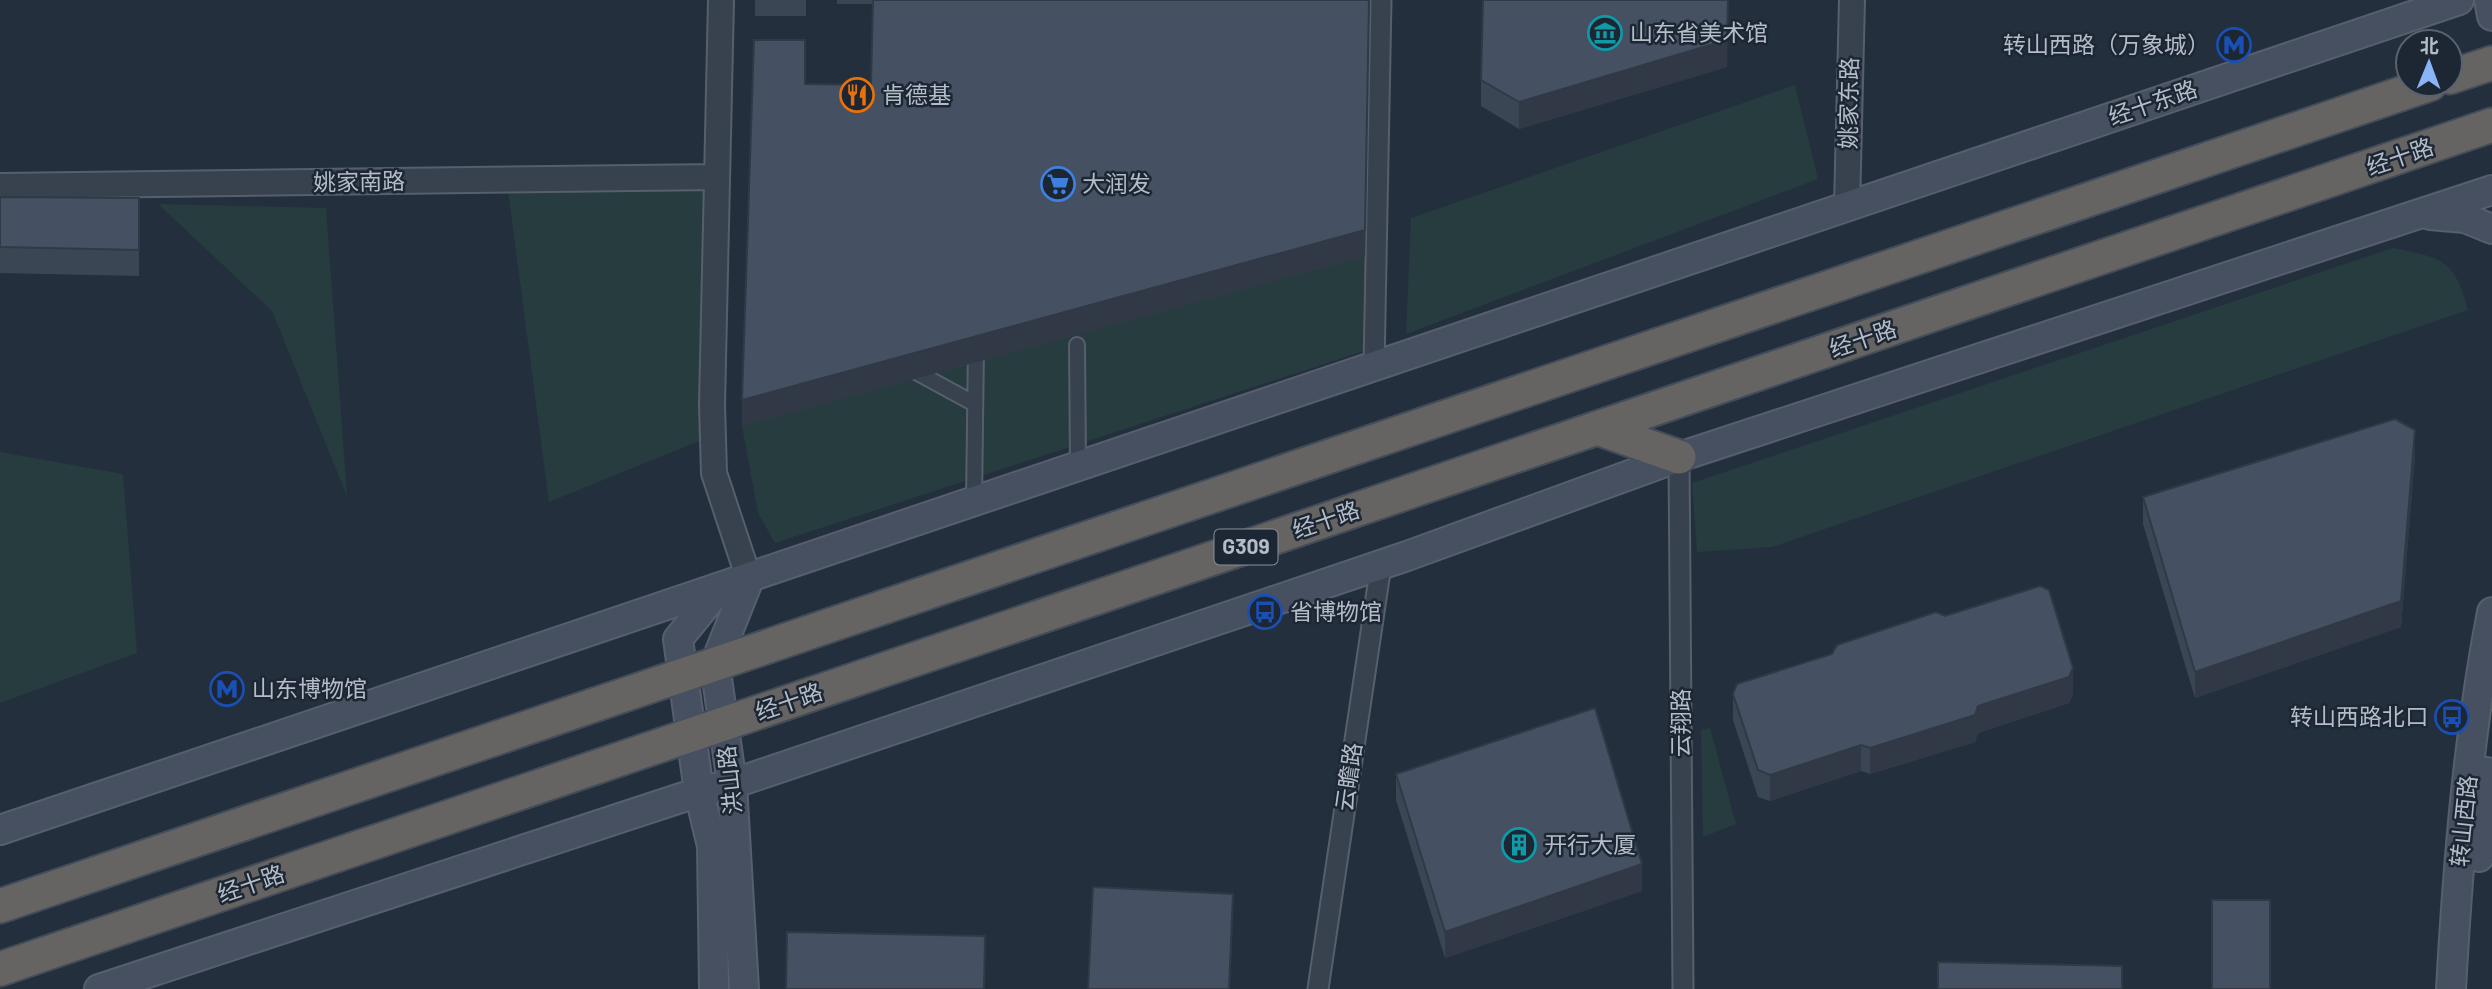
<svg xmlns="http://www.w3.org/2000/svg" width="2492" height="989" font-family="Barlow,'Noto Sans SC',sans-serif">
<rect width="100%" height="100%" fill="#242f3e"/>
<path fill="#263c3f" d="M894,0H1369L1364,351L775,543L758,513L742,426L754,66L805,67L803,207L887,211Z
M1795,85L1818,179L1406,334L1411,218Z
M705,190L704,439L549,502L508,191Z
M158,204L326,208L347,496L272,311Z
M2393,248C2442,258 2455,259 2468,310L1772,547L1697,552L1692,483Z
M0,452L123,474L137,653L0,703Z
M1710,728L1736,824L1703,837L1701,730Z"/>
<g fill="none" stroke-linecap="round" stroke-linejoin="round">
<g stroke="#565f6c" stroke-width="18">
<path id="pedestrian" d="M1077,345L1078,466
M907,367L975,404
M974,503L976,346"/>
</g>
<g stroke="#565f6c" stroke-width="23">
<path id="minor" d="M1374,367L1381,0
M1679,457L1683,989
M1318,989L1381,565"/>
</g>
<g stroke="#565f6c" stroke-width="28">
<path id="tertiary" d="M721,0L712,405L714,473L749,579
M0,186L717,177
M1847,207L1852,0"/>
</g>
<g stroke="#565f6c" stroke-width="32">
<path id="secondary" d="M2489,0L2492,16
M2430,215L2465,218L2492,229
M0,830L2459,0
M2479,857L2486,772
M99,989L699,792L732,784L1407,556L1679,457L2492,190
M714,989L712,846L699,792L678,639L718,590
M744,989L732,784L715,664L749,579
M2451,989C2458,863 2468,737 2492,612"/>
</g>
<g stroke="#434c59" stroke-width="37">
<path id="trunk" d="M2450,77L2492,63
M1597,428L1679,457
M0,906L2430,84
M0,969L2492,125"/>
</g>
<use href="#pedestrian" stroke="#38414e" stroke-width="14"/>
<use href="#minor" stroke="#38414e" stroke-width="19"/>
<use href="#tertiary" stroke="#38414e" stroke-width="24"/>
<use href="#secondary" stroke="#465061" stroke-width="28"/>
<use href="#trunk" stroke="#656462" stroke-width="33"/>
</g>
<path fill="#3b4654" d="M755,0H806V16H755Z
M837,0H1369L1365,256L742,426L805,84L871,85L873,4H837Z
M1727,67L1519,129L1481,106V80Z
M0,197L139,198V276L0,273Z
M2415,456L2401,627L2195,698L2143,524V497Z
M1733,694H2073L2069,703L1978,733L1975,742L1870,774L1861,771L1770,801L1758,797L1733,720Z
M1396,774L1642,891L1445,958L1396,800Z"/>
<path fill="#303945" d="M1369,0L1365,256L742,426V400Z
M1729,0L1727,67L1519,129V102Z
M2415,430V456L2401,627L2195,698V672Z
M2073,668V694L2069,703L1978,733L1975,742L1870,774V748L1978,706Z
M1861,745V771L1770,801V775Z
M1642,864V891L1445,958V932Z
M1233,894V920L1230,989H1229Z"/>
<path fill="#455162" stroke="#303945" stroke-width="2" d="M873,0H1369L1365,230L742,400L754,40H805V84L871,85Z
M1483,0H1728L1727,40L1519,102L1481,80Z
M0,197L139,198V250L0,247Z
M2395,419L2415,430L2401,601L2195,672L2143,497Z
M2040,586L2049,590L2073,668L2069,677L1978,706L1975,715L1870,748L1861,745L1770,775L1758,770L1733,694L1737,684L1832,654L1837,645L1936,612L1945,616Z
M1595,708L1642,864L1445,932L1396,774Z
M1093,887L1233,894L1229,989H1088Z
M2212,900H2270V989H2212Z
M787,932L985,936L984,989H786Z
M1938,962L2122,966V989H1938Z"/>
<defs>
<g id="museum-ring" transform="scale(1.75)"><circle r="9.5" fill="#1d2633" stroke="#0f9aa8" stroke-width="1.5"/><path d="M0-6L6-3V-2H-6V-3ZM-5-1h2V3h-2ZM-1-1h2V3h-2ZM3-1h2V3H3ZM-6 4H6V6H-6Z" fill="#0f9aa8"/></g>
<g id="metro-ring" transform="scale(1.75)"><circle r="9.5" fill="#1d2633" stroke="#1a4fb4" stroke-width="1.5"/><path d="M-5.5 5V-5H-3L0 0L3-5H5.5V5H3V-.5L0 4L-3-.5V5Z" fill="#1a4fb4"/></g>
<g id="restaurant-ring" transform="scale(1.75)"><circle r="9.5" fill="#1d2633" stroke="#e8710a" stroke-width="1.5"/><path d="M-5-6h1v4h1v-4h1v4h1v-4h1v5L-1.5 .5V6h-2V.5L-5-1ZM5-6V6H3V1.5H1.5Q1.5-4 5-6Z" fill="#e8710a"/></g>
<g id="supermarket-ring" transform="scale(1.75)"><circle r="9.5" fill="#1d2633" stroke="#3f7fe0" stroke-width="1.5"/><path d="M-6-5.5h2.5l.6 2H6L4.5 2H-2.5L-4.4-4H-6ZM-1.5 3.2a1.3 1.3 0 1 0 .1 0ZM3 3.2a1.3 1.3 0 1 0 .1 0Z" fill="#3f7fe0"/></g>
<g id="bus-ring" transform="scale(1.75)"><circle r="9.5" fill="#1d2633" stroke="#1a4fb4" stroke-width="1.5"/><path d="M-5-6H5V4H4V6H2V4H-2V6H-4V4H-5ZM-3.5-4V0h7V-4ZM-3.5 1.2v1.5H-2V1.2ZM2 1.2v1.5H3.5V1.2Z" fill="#1a4fb4"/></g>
<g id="building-ring" transform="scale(1.75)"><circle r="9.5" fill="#1d2633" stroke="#0f9aa8" stroke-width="1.5"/><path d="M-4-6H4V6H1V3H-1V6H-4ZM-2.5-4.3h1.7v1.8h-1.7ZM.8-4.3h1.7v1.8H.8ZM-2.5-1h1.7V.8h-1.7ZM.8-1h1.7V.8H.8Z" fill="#0f9aa8"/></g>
</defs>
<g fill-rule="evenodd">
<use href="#museum-ring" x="1605" y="33"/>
<use href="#metro-ring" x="2234" y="45"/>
<use href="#restaurant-ring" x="857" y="95"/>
<use href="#supermarket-ring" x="1058" y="184"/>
<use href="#bus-ring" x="1265" y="612"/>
<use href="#metro-ring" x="227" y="689"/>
<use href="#bus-ring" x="2452" y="717"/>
<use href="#building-ring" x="1519" y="845"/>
</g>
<g text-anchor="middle" stroke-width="5" stroke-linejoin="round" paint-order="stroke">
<rect fill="#1d2633" stroke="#878f9c" stroke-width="2" x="1214.5" y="529.5" width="63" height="35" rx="5"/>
<g font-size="21" font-weight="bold" fill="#b4bcc9">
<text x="1246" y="554">G309</text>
</g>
<g font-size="23" fill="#b4bcc9" stroke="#1d2633" text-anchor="start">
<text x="1630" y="41">山东省美术馆</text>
<text x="2210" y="53" text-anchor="end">转山西路（万象城）</text>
<text x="882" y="103">肯德基</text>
<text x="1082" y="192">大润发</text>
<text x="1290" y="620">省博物馆</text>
<text x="252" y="697">山东博物馆</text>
<text x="2428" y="725" text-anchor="end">转山西路北口</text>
<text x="1544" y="853">开行大厦</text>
</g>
<g font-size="23" fill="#b4bcc9" stroke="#1d2633">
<text transform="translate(1849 103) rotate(-89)" y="8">姚家东路</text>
<text transform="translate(2153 103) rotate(-19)" y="8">经十东路</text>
<text transform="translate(2400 157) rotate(-19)" y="8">经十路</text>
<text transform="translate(359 182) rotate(-1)" y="8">姚家南路</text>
<text transform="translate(1863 339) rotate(-19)" y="8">经十路</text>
<text transform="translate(1326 520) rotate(-19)" y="8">经十路</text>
<text transform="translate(789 702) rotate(-19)" y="8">经十路</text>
<text transform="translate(1681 723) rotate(-90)" y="8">云翔路</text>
<text transform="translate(1349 777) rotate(-82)" y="8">云瞻路</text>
<text transform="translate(730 780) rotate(-96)" y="8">洪山路</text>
<text transform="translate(2464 821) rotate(-84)" y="8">转山西路</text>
<text transform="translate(251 884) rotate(-19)" y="8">经十路</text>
</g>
</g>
<g transform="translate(2429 63) rotate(1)"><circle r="33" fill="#1d2633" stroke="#59626f" stroke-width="2"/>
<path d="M0-5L12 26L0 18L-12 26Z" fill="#8ab4f8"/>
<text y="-10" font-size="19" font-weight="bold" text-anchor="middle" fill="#b4bcc9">北</text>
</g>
</svg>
